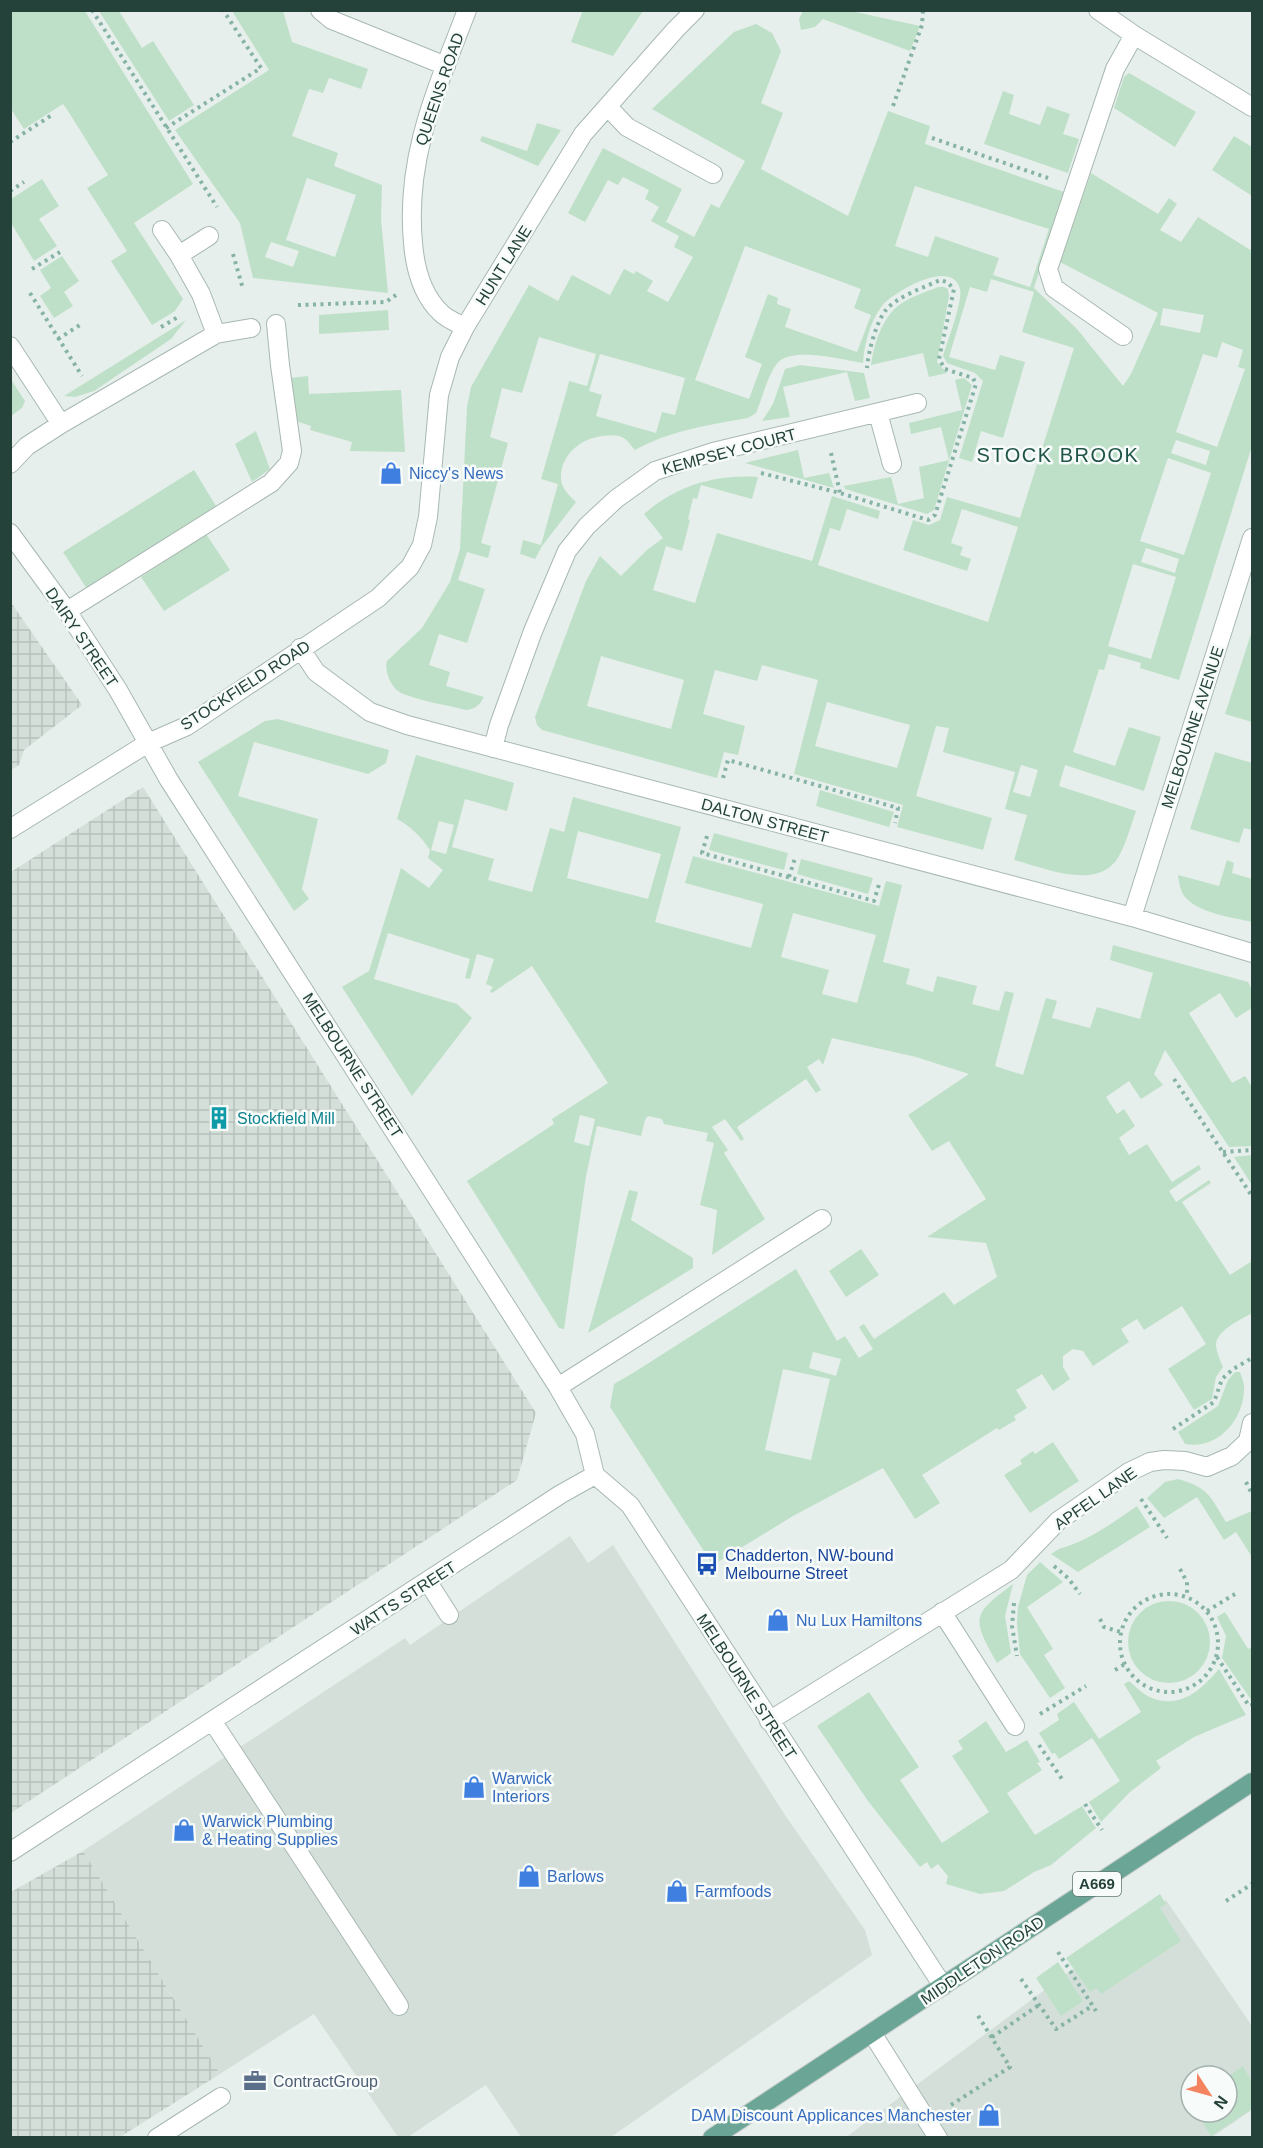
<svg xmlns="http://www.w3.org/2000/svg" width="1263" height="2148" font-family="Helvetica,sans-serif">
<defs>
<pattern id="industrial-grid" width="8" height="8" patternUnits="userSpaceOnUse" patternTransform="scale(1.5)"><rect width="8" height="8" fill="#d4dfda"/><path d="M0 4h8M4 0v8" fill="none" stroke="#b6c1bc"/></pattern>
</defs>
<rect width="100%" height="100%" fill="#e6efeb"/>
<path fill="#d4dfda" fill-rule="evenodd" d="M570,1536L588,1563L613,1545L785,1815L865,1930L872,1955L611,2137H521L486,2085L408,2137H398L314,2014L220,2074L83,1851L405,1638L410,1645Z
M1166,1900L1252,2026V2110L1212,2137L845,2138ZM1191,2076H1227V2112H1191Z"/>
<path fill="url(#industrial-grid)" d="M10,601L82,705L24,750L19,765L11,770Z
M143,787L536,1413L517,1480L11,1813V872Z
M83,1851L220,2074L120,2137H11V1892Z"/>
<path fill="#bfe0c8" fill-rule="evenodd" d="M11,10L85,11L193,184L134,223L183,299L175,311L152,325L111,261L127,251L87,188L108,175L68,111L63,104L24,129L11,109Z
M583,10H643V11L613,56L571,42Z
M99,11H119L142,48L153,41L194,105L169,121Z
M232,11H283L292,42L368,69L361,89L329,78L323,93L309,89L292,136L338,153L334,166L382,185L381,219L388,293L253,278L240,223L175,130L269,70ZM307,178L356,195L335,257L286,240ZM271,242L299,251L293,267L265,257Z
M803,11H851L920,26L910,51L823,19L815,27L801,30L799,19Z
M756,24L772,33L781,51L761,103L783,113L761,169L848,216L888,111L930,126L925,144L1064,192L1034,288L1077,329L1123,386L1131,374L1158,313L1060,262L1091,173L1158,214L1169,198L1177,204L1160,230L1181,242L1198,217L1252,251V446L1179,680L1140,668L1141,663L1109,654L1104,670L1099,669L1073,752L1115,766L1129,727L1161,737L1144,791L1065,765L1059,786L1136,811C1131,825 1127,841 1120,854C1101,893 1045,868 1014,860L1027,815L1005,809L1015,772L943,752L949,728L936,726L916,796L992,818L983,850L897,827L903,805L794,774L818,680L762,665L757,681L715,670L703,714L745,726L738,755L724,752L717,778L542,730L537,725L535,717L586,581L600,556L621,576L647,550L663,538L644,514C676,486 715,474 758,477L752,499L701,485L697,499L693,498L688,519L690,520L682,551L666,546L653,590L695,603L717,533L812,561L832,496L880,511L878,519L847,509L840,531L830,528L818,565L988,622L1018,527L962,509L951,543L963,547L960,555L971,559L967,571L903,550L913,520L929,525L940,520L947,497L1020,518L1074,348L1022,332L1034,292L991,279L987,292L970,287L949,357L995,370L1000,355L1025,362L1003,438L981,431L972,462L959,458L983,381L975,373L947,363L943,356C947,342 963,301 960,289C952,257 892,293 882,306C870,321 864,346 863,363C842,360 789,345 776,365C767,377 762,399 756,413L748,418C709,425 671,430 635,450C632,447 629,442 625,439C619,434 610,435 603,436C581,438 560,455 561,479C561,488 570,496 576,502L542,546L535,559L520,554L523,540L541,545L558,484L541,479L566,393L569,381L587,386L596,354L539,337L522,393L502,388L490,437L508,443L481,543L491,546L488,558L467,552L458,580L485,589L467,643L439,634L429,665L450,672L446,686L484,697C479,706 475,709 466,710C447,705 419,701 401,693C391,688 384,671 387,661L422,628L450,582L460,549L467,407L471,387L529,285L558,301L572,275L610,295L624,269L634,274L636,271L653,281L647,291L668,302L693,257L674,247L679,236L651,221L659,207L645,199L649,190L623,177L618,185L608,180L585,222L568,213L603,148L682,189L666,222L694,237L711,204L719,208L745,161L652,109L734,32ZM915,186L1049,229L1030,287L993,275L999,258L935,236L928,257L895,246ZM745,246L861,289L854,308L871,315L857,352L785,327L791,309L777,304L778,298L768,294L745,357L762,364L749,399L695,380ZM1163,308L1204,315L1200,333L1160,325ZM1222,342L1243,350L1238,367L1245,369L1217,447L1176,432L1203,354L1217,358ZM600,354L685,378L675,415L662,412L656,433L596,416L602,395L589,391ZM1176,440L1210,451L1206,465L1171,453ZM1168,458L1211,473L1184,555L1140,541ZM1146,548L1179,559L1175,573L1141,562ZM1133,564L1176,577L1151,659L1108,646ZM601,656L684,680L671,729L587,706ZM827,702L910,725L897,768L815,746ZM1021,765L1038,770L1030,797L1013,792Z
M1129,73L1196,112L1175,147L1114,108L1124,77Z
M1003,91L1014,95L1009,114L1040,125L1047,106L1070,114L1063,134L1079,139L1068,173L984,144Z
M537,123L561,130L538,166L480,141L482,136L527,151Z
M1234,136L1252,147V196L1212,170Z
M42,179L59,206L39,219L57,246L34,261L11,223V199Z
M62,256L79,281L64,292L73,306L54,318L40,296L51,288L40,270Z
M938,287H944L948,289L949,296L937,362L947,373L929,377L923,353L871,365C874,344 882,318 899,305C910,297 926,292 938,287Z
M388,310L389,330L319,334V315Z
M186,320L171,339L94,391L75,397L64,396Z
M800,365L864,373L870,398L855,401L847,372L783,387L790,417L762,421L773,404L785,369Z
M308,376L309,394L401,390L405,452L350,451L352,442L310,430L311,426L296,421L291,378Z
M10,378L25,401L22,408L11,416Z
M964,378L972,385L934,510L927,514L845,489L844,486L891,477L898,504L924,498L919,467L949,460L941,427L911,434L909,423L962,410L955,380Z
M256,431L270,469L252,482L235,444Z
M798,450L804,478L829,473L834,488L745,463Z
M194,470L216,506L87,589L63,552Z
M206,534L230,570L164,611L141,577Z
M1252,631V722L1225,714Z
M278,719L389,750L386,763L368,774L254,742L238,796L318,819L302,889L309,899L294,911L198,762L265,721Z
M1215,752L1252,763V830L1244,828L1239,843L1190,829Z
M416,755L514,783L507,811L465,799L452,847L494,859L488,880L532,892L550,828L564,832L573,797L681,827L655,922L751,948L763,904L685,883L693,856L879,906L886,881L902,885L883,962L910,969L906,984L933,992L937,976L977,986L972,1004L999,1011L1005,991L1014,993L995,1066L1023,1075L1046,998L1057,1001L1052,1018L1090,1028L1097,1007L1140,1019L1153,973L1110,960L1113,945L1248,982L1252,990V1008L1236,1018L1220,993L1189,1013L1232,1083L1245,1076L1252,1087V1146L1229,1147L1165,1050L1154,1074L1163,1085L1141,1099L1129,1081L1106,1097L1117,1114L1124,1109L1135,1126L1119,1138L1129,1155L1147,1144L1172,1182L1199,1165L1201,1169L1169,1191L1176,1202L1209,1180L1211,1183L1182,1202L1230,1275L1252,1261V1313C1242,1319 1217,1330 1216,1344C1216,1351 1220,1360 1223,1367L1216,1377L1212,1399L1194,1410L1168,1369L1206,1344L1182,1306L1144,1330L1137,1319L1121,1329L1129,1342L1093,1366L1083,1351L1073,1349L1063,1356V1367L1070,1379L1053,1391L1042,1374L1016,1390L1027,1408L1014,1416L1016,1420L999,1430L997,1428L922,1475L940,1503L915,1519L883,1468L793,1516L713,1565L610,1407L614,1384L633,1373L796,1269L837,1341L845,1336L859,1358L873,1349L859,1327L864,1324L874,1339L944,1292L954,1305L997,1277L986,1243L927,1237L986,1199L949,1141L932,1151L908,1115L969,1074L916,1057L832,1038L823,1065L819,1059L807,1067L821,1090L816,1093L806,1079L737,1127L744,1139L741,1141L725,1119L712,1127L728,1150L724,1153L765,1219L712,1255L717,1210L700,1205L714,1143L706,1141L708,1133L664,1124L662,1119L648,1116L645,1120L641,1136L597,1126L586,1176L564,1329L559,1328L467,1181L554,1124L552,1119L608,1083L532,966L492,993L490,991L493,987L486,984L494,959L477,954L470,979L465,978L470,959L388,933L374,979L457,1004L472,1018L412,1096L342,987L369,971L401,868L429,888L443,870L428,858L430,850C421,837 412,827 397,819ZM439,821L454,825L446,854L431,850ZM578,831L661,854L648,899L567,878ZM793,913L876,935L857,1003L822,994L829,970L781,957ZM580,1115L595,1119L589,1146L574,1142ZM813,1352L841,1359L836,1376L809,1368ZM783,1369L830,1379L811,1460L765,1450Z
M820,790L894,812L889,827L816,806Z
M714,833L788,853L784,870L709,850Z
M801,859L873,878L868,894L797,874Z
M1227,860L1234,863L1232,873L1252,879V922C1232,917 1200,914 1185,897C1180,891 1179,882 1178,875L1219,886Z
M1252,1155V1185L1234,1157Z
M629,1190L638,1192L631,1220L693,1258V1268L588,1333Z
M861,1249L879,1275L846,1297L829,1271Z
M1235,1372H1240C1242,1378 1245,1385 1244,1390C1243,1421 1217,1450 1185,1444L1178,1432L1218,1406L1228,1380Z
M1053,1442L1079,1481L1030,1513L1004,1475L1022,1464L1020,1460L1033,1451L1035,1454Z
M1178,1479C1210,1488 1210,1497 1226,1522L1252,1511V1557L1236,1532L1224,1540L1197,1497L1164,1518L1147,1498L1165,1482Z
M1137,1506L1150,1527L1078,1572L1051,1554C1062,1546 1065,1548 1076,1543C1098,1534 1118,1519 1137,1506Z
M1040,1562L1063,1582L1027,1607L1053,1649L1044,1655L1065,1688L1050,1698L1020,1654L1017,1624L1018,1607L1027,1575Z
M1013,1584L1005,1616L1011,1653L997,1663C971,1617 972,1615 1013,1584Z
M1128 1642a41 41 0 1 1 82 0a41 41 0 1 1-82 0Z
M1225,1612L1248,1649L1252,1647V1701L1222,1658L1226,1636L1217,1617Z
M1219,1669L1246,1715L1194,1737L1156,1761L1161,1768L1130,1792L1101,1822L1089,1802L1120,1781L1095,1742L1092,1738L1059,1759L1055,1753L1052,1754L1039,1733L1059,1720L1057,1714L1074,1702L1099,1739L1141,1712L1124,1684L1129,1681C1136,1687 1144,1695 1152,1698C1181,1709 1201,1690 1219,1669Z
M869,1692L919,1767L900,1780L942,1843L989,1812L952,1756L963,1749L958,1741L986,1721L1006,1752L1027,1740L1040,1762L1037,1763L1042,1770L1007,1793L1035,1835L1082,1806L1096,1828L1051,1865L1034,1872L1004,1891L980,1894L946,1884L948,1876L938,1864L931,1869L927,1862L920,1867L868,1801L817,1726Z
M1160,1894L1166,1904L1160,1908L1181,1941L1101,1994L1096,1988L1090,1992L1066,1958Z
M1058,1962L1083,2001L1061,2016L1036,1978Z
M1243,2066L1252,2082V2109L1211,2136L1196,2112H1227V2077Z"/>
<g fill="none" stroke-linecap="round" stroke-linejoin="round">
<g stroke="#a8b8b2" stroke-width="20">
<path id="minor" d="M320,10L332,20L446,66
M1098,10L1134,35L1252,107
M608,107L627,127L713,174
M162,230L179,255
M209,236L179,255L201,294L216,334L251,328
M465,327C457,323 447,319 441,313C422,295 415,268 413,243C405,156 437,89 467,10
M1123,336L1054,288L1048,269L1115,69L1134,35
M10,346L61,424
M878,413L892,464
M10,464L27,446L61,424L216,334
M10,533L67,611L118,690L169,780L558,1387L585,1434L595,1475L630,1505L943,1986
M67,611L271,483L289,463L292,451L280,365L276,324
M300,648L316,672L370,712L407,725L1132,917L1252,953
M493,748L499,725L533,631L567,551L587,526L616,499L655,471L713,452L917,403
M10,829L148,743L187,726L378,598L410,567L422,545L428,517L439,395L450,357L465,327L583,134L676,29L695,10
M1132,917L1252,538
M558,1387L822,1219
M428,1582L449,1615
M942,1612L1015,1726
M769,1721L1011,1570L1058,1521L1129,1472L1150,1462L1164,1460L1185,1461L1207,1467L1232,1456L1248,1441L1252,1423
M213,1722L399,2006
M10,1852L561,1494L595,1475
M872,2033L938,2138
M157,2138L221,2097"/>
</g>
<g stroke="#c2cac8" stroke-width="20">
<path id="major" d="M712,2138L1252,1782"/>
</g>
<path stroke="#86b3a5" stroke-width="4" stroke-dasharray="3 4.5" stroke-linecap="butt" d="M92,10L217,207
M893,106L922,25L923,10
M166,128L261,68L223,10
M932,138L1048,178
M10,142L52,115
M10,191L24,182
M233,254L243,289
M32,269L60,252
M30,293L82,376
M298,305L386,302L396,295
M161,327L178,317
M58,339L83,323
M831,453L840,493
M761,473L840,493L928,520L935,515L976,384L973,378L945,369L939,359L954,289L947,282L940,280C925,287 896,297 886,310C876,322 868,353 867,368
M723,778L728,760L898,808L895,823
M707,836L702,853L874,901L880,881
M789,877L795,858
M1174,1079L1252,1196
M1223,1152L1252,1150
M1173,1429L1214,1402L1222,1379L1233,1369L1252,1358
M1246,1482L1252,1494
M1141,1499L1167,1538
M1054,1566L1068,1578L1080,1594
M1180,1569L1187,1582V1597
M1120 1643a49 49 0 1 1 98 0a49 49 0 1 1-98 0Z
M1014,1603L1012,1626L1017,1656
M1207,1611L1235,1594
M1100,1619L1104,1627L1121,1632
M1217,1657L1249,1706L1252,1705
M1115,1670L1125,1664
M1040,1714L1086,1686
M1039,1745L1062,1779
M1085,1804L1102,1830
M1226,1901L1252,1884
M1058,1952L1096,2011
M1021,1979L1056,2029L1092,2006
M992,2037L1039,2005
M951,2105L1010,2067L977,2014"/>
<use href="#minor" stroke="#fff" stroke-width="18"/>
<use href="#major" stroke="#6aa596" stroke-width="18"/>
</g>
<defs>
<g id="shop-bare" transform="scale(1.8)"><path d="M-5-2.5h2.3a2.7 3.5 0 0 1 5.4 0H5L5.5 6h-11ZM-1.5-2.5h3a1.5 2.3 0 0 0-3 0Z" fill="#3f7fe0" stroke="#f7fbf9" stroke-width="2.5" paint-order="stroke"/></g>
<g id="building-bare" transform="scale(1.8)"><path d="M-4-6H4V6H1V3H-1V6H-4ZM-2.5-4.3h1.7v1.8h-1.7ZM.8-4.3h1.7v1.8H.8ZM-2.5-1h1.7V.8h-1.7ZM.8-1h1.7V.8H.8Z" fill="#0f9aa8" stroke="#f7fbf9" stroke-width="2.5" paint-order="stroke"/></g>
<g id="bus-bare" transform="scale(1.8)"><path d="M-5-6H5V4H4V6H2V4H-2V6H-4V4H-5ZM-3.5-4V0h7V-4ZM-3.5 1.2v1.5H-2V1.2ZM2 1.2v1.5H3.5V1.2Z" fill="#1a4fb4" stroke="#f7fbf9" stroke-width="2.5" paint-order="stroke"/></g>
<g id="office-bare" transform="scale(1.8)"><path d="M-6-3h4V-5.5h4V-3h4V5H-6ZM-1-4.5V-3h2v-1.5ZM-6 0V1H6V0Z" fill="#5c6f8a" stroke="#f7fbf9" stroke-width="2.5" paint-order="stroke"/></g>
</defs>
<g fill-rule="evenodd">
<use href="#shop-bare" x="391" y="473"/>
<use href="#building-bare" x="219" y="1118"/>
<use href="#bus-bare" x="707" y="1564"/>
<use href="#shop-bare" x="778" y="1620"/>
<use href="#shop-bare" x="474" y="1787"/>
<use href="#shop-bare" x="184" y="1830"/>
<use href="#shop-bare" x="529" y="1876"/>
<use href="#shop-bare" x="677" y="1891"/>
<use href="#office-bare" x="255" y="2081"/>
<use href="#shop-bare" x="989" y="2115"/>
</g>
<g text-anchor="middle" stroke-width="5" stroke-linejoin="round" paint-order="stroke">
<rect fill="#f7fbf9" stroke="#637a73" stroke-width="1.5" x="1073" y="1872" width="48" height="24" rx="4.5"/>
<g font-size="15" font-weight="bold" fill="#24423a">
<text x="1097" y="1889">A669</text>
</g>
<g font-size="16" fill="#24423a" stroke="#f7fbf9">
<text transform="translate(439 89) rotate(-71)" y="6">QUEENS ROAD</text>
<text transform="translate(503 265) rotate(-58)" y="6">HUNT LANE</text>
<text transform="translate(729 451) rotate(-15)" y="6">KEMPSEY COURT</text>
<text transform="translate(82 637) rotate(56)" y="6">DAIRY STREET</text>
<text transform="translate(245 685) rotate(-33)" y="6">STOCKFIELD ROAD</text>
<text transform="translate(1192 727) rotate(-72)" y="6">MELBOURNE AVENUE</text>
<text transform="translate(765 820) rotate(15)" y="6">DALTON STREET</text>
<text transform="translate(353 1065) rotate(57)" y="6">MELBOURNE STREET</text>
<text transform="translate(1095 1498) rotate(-35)" y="6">APFEL LANE</text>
<text transform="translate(403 1598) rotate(-33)" y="6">WATTS STREET</text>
<text transform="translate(747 1686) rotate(57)" y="6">MELBOURNE STREET</text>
<text transform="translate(982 1960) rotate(-34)" y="6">MIDDLETON ROAD</text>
</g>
<g font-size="16" fill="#366cbe" stroke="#f7fbf9" text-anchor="start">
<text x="409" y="479">Niccy's News</text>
<text x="796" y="1626">Nu Lux Hamiltons</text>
<text x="492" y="1784">Warwick<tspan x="492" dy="18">Interiors</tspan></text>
<text x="202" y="1827">Warwick Plumbing<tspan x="202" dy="18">&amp; Heating Supplies</tspan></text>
<text x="547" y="1882">Barlows</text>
<text x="695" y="1897">Farmfoods</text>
<text x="971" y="2121" text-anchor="end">DAM Discount Applicances Manchester</text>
</g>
<g font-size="16" fill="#0d838f" stroke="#f7fbf9" text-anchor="start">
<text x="237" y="1124">Stockfield Mill</text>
</g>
<g font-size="16" fill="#164399" stroke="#f7fbf9" text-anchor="start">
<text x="725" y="1561">Chadderton, NW-bound<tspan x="725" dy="18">Melbourne Street</tspan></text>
</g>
<g font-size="16" fill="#4e5e75" stroke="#f7fbf9" text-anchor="start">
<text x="273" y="2087">ContractGroup</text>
</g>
<g font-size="20" letter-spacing="1.5" fill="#1f5548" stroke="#f7fbf9">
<text x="1058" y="462">STOCK BROOK</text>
</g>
</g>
<rect width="1263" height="2148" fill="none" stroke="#24423a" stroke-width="24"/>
<g transform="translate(1209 2094) rotate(126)"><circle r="28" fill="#f7fbf9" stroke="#a3b1ad" stroke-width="1.5"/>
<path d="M0-4.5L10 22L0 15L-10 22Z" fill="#f4845f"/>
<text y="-9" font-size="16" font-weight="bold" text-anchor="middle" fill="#24423a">N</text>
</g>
</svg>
